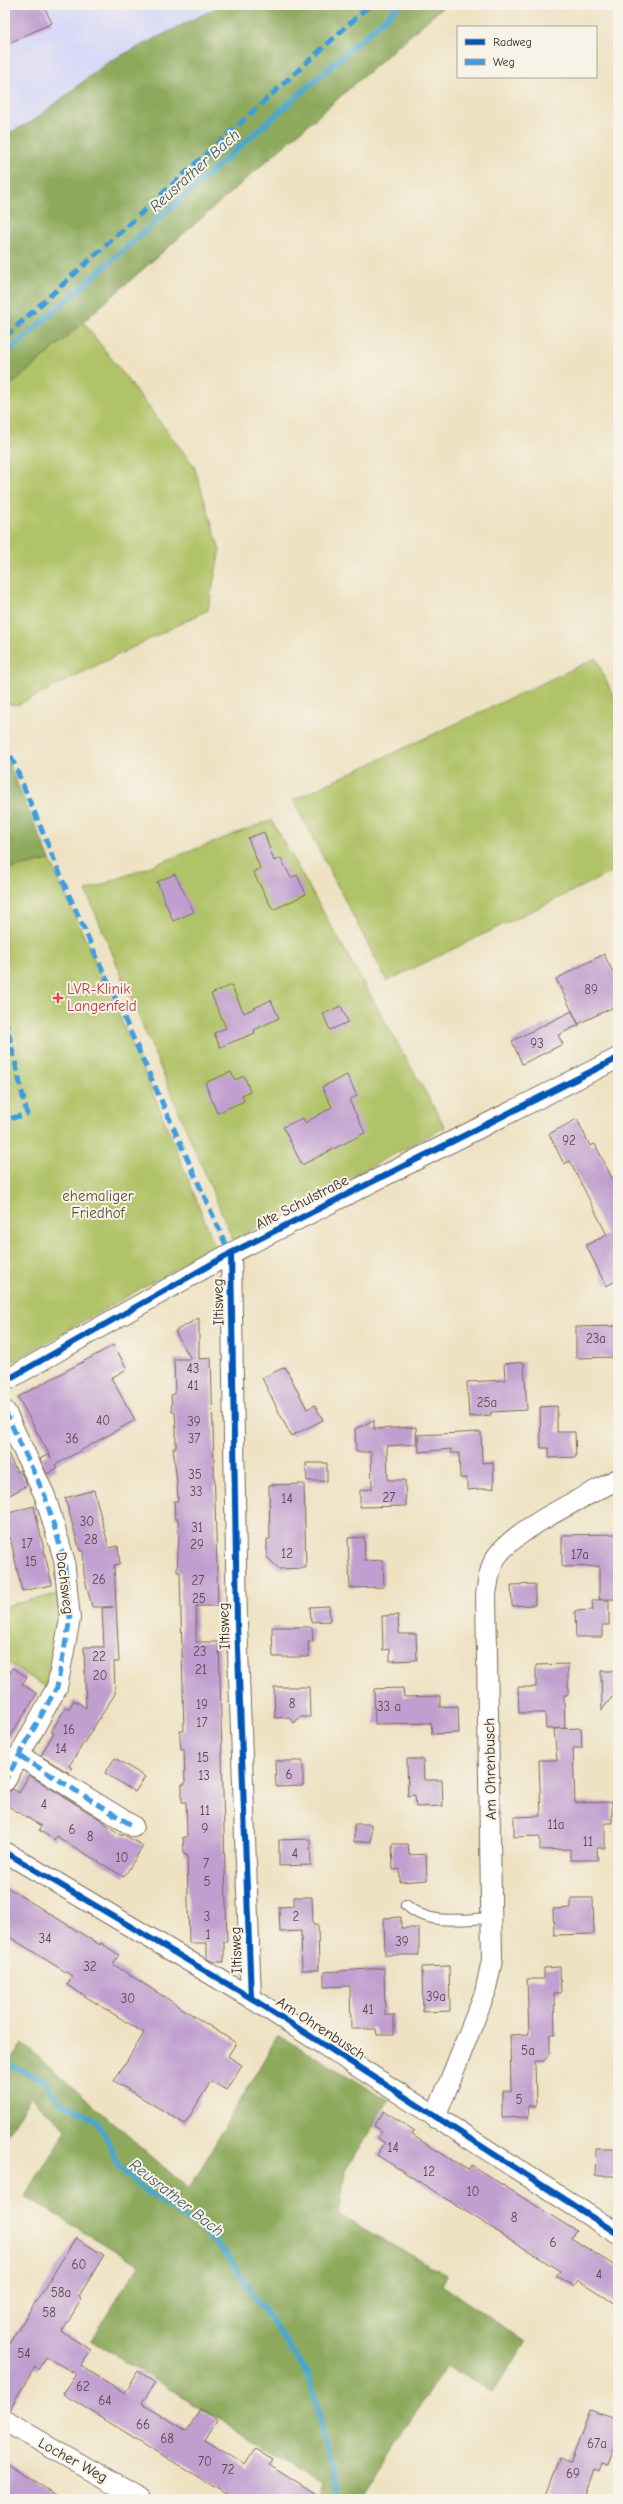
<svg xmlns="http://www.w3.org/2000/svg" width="623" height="2504" font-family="'Comic Neue',sans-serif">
<rect width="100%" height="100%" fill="#f7f3e8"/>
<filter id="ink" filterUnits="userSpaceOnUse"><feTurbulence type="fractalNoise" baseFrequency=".025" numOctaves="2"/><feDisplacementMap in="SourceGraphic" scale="8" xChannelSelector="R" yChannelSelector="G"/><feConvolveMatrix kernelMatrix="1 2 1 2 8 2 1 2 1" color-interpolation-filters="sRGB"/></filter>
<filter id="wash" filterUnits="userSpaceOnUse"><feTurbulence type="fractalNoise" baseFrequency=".012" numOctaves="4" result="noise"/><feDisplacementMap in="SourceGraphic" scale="16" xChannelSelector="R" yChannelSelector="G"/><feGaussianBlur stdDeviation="0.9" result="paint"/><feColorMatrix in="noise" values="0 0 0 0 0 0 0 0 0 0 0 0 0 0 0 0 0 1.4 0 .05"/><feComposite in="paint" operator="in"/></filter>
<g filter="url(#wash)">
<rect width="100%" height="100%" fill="#eee2c3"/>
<path fill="#d6d8f8" d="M5,5H377L5,343Z"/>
<path fill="#b0c367" stroke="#767642" d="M84,323L194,466L220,550L208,610L17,705L5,703V390Z
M596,658L618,706V869L387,981L293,800Z
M271,820L445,1127L233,1240L86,891Z
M50,860L150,1085L215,1246L5,1366V870Z
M58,1594V1644L46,1687L5,1661V1606Z"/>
<path fill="#8ca95c" stroke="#646a3d" d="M222,5H445L5,390V135L33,121L108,62Z
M5,755L50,860L5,870Z
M278,2035L389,2100L345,2171L339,2215L447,2275L442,2285L525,2342L493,2392L446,2365L360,2499H322L320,2481L91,2340L139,2265L25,2196L67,2129L31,2097L5,2138V2054L12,2059L22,2043L189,2189Z"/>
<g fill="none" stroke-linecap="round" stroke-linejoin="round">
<path stroke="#4ca7ca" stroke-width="6" d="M5,355L400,5
M5,2062L47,2082L50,2090L63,2105L81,2111L97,2122L111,2146L118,2167L143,2189L201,2229L224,2251L310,2377L337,2499"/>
</g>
<g id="blocks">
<path fill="#c09ecf" d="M5,5H43L52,23L5,45Z
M264,832L274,861L281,858L291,878L297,875L306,894L273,910L253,872L260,868L248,838Z
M175,874L194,912L173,921L157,882Z
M604,954L618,983V1005L578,1024L572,1011L579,1025L558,1035L563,1044L522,1064L512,1041L572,1011L556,979Z
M231,985L244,1013L271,1000L279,1018L254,1030L255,1033L220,1047L214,1033L226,1028L211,994Z
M341,1006L348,1022L330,1030L323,1014Z
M231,1072L235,1080L244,1076L250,1091L242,1095L244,1101L217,1113L205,1083Z
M347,1075L357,1096L349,1100L365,1133L302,1165L283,1127L303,1118L305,1123L332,1107L322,1087Z
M577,1119L590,1146L595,1144L618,1190V1280L606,1286L586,1245L607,1235L570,1161L564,1164L549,1134Z
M199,1318V1359L211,1358L218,1606H196V1642H219L227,1942H224V1962H214L207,1959V1943H189L187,1855H184L183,1837H187L186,1802H182V1784H185L184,1749H181L180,1740V1731H184L180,1572H177L179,1536L178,1519H175L174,1501H178L177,1483L173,1448H176V1430L175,1412H172L171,1395L175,1394L174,1359H191L175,1331Z
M618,1326V1357L576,1358V1327Z
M114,1345L127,1369L111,1378L135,1420L55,1465L57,1468L47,1474L40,1459L49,1454L51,1458L18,1397Z
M524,1362L527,1410L491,1412V1415L469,1417L467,1382L505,1380L504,1364Z
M285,1367L307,1409L315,1405L323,1420L291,1436L262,1378Z
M557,1406V1432H575L576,1457L549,1458V1448H541L540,1407Z
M374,1420V1429L416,1427L417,1444L387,1446L388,1480H405L406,1506L360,1507V1490L372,1489L371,1452H356L355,1429Z
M481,1432L482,1463L493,1462L494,1488L467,1490V1478H460L459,1453H451V1449L419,1452L418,1435Z
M5,1448L17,1472L20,1470L27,1485L5,1498Z
M306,1463H327V1481H307Z
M304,1484L306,1568L279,1569L267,1557V1539H270L269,1485Z
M94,1490L109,1548L118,1546L120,1564L114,1565L119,1662H114L115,1694L69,1766L72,1768L69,1773L41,1756L54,1732H51L66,1707L69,1709L74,1700L86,1708L84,1647H104L102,1608L113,1607H92L84,1575L83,1550L80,1551L65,1498Z
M34,1506L52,1585L22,1591L10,1537L5,1539V1514Z
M618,1534V1599H599V1566L562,1567V1535Z
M364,1537L365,1561L383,1560L384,1587L350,1588L348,1538Z
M535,1584V1605L512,1606L511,1585Z
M592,1600H609V1625H602V1637H576L575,1611L593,1610Z
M329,1606L330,1621L311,1622L310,1607Z
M398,1615L399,1634H416L417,1660L390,1661V1649L383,1650L382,1616Z
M272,1627H312L313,1642H308L309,1657H273Z
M568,1664V1695H564L565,1728L546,1729L545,1713H519L518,1687H536V1665Z
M13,1668L27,1677L22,1684L37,1694L5,1744V1673L8,1675Z
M601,1671H618V1697H612L602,1710Z
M274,1687H309L310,1717H300L294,1723L289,1717L275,1718Z
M403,1688L404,1697L440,1696V1707L458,1706L459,1733L432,1734L431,1723L375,1724L374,1689Z
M581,1728L582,1748H573L575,1803L612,1802V1823H605V1848H597L598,1860H570V1849L540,1850V1836L514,1837V1817L541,1816L539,1760H557L554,1729Z
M115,1758L145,1777L135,1792L105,1773Z
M407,1759H423L424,1780H442L443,1806L416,1807L415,1795L408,1796Z
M275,1761H303V1786L276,1787Z
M29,1775L98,1818L122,1836L123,1834L143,1846L124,1877L56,1836L54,1840L39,1830L41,1826L5,1804V1797L8,1792L13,1789L19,1793Z
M354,1824H371V1841L354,1842Z
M310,1839L311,1865L279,1866V1840Z
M392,1844H408L409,1855L426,1854L427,1880L400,1882V1869L393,1870Z
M5,1886L100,1945L101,1943L119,1955L113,1964L236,2043L228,2056L242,2065L226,2090L211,2081L185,2124L114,2081L144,2033L67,1985L72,1976L5,1934Z
M294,1897H312L313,1925H318L319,1970H302L301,1931L280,1932L279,1907L294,1906Z
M571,1898H593L594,1934L554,1935L553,1909L571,1908Z
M401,1917V1928H419V1955H385L384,1918Z
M449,1966L450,2011L423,2012L422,1967Z
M560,1967L561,1993H554L555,2035H550V2054L544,2061H535L536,2106H528L529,2117L502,2118V2091H511L510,2035L529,2034L527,1979H544V1968Z
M384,1968L385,2015H394V2035H377L376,2029H351L350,1986L324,1987V1972Z
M384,2111L415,2131L412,2135L468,2170L471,2165L576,2231L571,2238L618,2268V2305L578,2280L574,2286L556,2276L560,2271L377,2155L385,2143L377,2138L382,2131L374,2126Z
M596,2149H618V2176H595Z
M76,2238L104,2255L79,2296L82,2298L62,2332L91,2350L81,2366L125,2393L138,2371L155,2382L142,2403L187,2431L200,2409L217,2420L205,2440L245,2465L255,2449L272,2459L269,2464L324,2499H234L63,2394L76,2374L46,2357L38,2370L35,2367L9,2410H5V2350Z
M590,2410L618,2420V2438L608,2466L602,2464L599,2472L594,2470L583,2499H561L546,2494L559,2458L571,2462Z
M5,2462L34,2480L60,2499H5Z"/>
</g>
</g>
<g filter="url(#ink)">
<use href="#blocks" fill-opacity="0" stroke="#7a6a58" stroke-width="1"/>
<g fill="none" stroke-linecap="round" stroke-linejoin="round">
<g stroke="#7a6a58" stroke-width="12">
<path id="service" d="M406,1905C428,1926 463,1919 492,1918"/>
</g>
<g stroke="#7a6a58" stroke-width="22">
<path id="minor" d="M231,1253L237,1623L251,1998
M5,1381L231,1253L618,1058
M5,1411L45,1496L64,1559L70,1619L57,1687L5,1781
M20,1756L133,1826
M5,1852L251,1998L618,2234
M435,2118L485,1993L492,1960L486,1594C488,1584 489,1570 494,1561C509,1531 587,1496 618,1479
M5,2421L141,2499"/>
</g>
<use href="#service" stroke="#fff" stroke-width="10"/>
<use href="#minor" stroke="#fff" stroke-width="20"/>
<path stroke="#3f9ce0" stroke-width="5" stroke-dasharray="10 5" stroke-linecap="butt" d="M5,337L370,5
M5,742L68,893L231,1256
M5,1018L27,1114L5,1120
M5,1411L45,1496L64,1559L70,1619L57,1687L5,1781
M20,1756L133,1826"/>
<g stroke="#f7f3e8" stroke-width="8">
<path id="cycleway" d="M231,1253L237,1623L251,1998
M5,1381L231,1253L618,1058
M5,1852L251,1998L618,2234"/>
</g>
<use href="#cycleway" stroke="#0057b8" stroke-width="6"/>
</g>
</g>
<path fill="#e0444e" stroke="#f7f3e8" stroke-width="1.5" d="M56 992h4v4h4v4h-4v4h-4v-4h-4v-4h4z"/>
<g text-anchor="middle" stroke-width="4" stroke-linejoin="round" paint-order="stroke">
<g font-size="13" fill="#5c474a">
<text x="591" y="994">89</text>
<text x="537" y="1048">93</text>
<text x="569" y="1145">92</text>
<text x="596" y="1343">23a</text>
<text x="193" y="1373">43</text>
<text x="193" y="1390">41</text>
<text x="487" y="1407">25a</text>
<text x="103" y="1425">40</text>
<text x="194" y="1426">39</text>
<text x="72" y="1443">36</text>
<text x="194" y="1443">37</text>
<text x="195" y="1479">35</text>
<text x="196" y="1496">33</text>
<text x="389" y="1502">27</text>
<text x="287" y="1503">14</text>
<text x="87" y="1526">30</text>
<text x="197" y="1532">31</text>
<text x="91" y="1544">28</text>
<text x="27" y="1548">17</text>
<text x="197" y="1549">29</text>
<text x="287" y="1558">12</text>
<text x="580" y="1559">17a</text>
<text x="31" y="1566">15</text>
<text x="99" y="1584">26</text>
<text x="198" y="1585">27</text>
<text x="199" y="1603">25</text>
<text x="200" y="1656">23</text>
<text x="99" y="1661">22</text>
<text x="201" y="1674">21</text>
<text x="100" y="1680">20</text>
<text x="292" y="1708">8</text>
<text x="202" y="1709">19</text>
<text x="389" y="1711">33 a</text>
<text x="202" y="1727">17</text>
<text x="69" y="1734">16</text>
<text x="61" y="1753">14</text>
<text x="203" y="1762">15</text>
<text x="289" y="1779">6</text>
<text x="204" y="1780">13</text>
<text x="44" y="1809">4</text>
<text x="205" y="1815">11</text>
<text x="556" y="1829">11a</text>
<text x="205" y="1833">9</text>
<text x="72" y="1834">6</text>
<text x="90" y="1841">8</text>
<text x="588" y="1846">11</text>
<text x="295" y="1858">4</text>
<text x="122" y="1862">10</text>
<text x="206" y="1868">7</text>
<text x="207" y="1886">5</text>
<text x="207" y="1921">3</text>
<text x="296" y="1921">2</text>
<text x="208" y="1939">1</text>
<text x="45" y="1943">34</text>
<text x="402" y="1946">39</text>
<text x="90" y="1971">32</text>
<text x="436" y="2001">39a</text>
<text x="128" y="2003">30</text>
<text x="368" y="2014">41</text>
<text x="528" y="2055">5a</text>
<text x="519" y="2104">5</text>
<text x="393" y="2152">14</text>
<text x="429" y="2176">12</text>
<text x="473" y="2196">10</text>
<text x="514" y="2222">8</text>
<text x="553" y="2247">6</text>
<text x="79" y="2269">60</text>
<text x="599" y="2279">4</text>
<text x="61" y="2297">58a</text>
<text x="49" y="2317">58</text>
<text x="24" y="2358">54</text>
<text x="83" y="2391">62</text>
<text x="105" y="2405">64</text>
<text x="143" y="2429">66</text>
<text x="167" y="2443">68</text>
<text x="597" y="2448">67a</text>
<text x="205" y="2466">70</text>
<text x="228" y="2474">72</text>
<text x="573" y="2478">69</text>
</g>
<g font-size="15" fill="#be3a42" stroke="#f7f3e8" text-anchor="start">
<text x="67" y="994">LVR-Klinik<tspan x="67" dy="17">Langenfeld</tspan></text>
</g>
<g font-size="15" fill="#585030" stroke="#f7f3e8">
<text x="98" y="1201">ehemaliger<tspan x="98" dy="17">Friedhof</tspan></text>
</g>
<g font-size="15" fill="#3b2a1e" stroke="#f7f3e8">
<text transform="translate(302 1202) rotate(-27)" y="5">Alte Schulstraße</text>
<text transform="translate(218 1302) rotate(-91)" y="5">Iltisweg</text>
<text transform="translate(65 1583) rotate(83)" y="5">Dachsweg</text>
<text transform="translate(224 1626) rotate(-92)" y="5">Iltisweg</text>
<text transform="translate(490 1769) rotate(-91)" y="5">Am Ohrenbusch</text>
<text transform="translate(236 1950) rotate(-92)" y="5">Iltisweg</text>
<text transform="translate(321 2028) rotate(33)" y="5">Am Ohrenbusch</text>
<text transform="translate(73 2460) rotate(29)" y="5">Locher Weg</text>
</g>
<g font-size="16" font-style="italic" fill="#41565a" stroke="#f7f3e8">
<text transform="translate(194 170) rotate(-42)" y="6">Reusrather Bach</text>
<text transform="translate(177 2197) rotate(38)" y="6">Reusrather Bach</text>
</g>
</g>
<rect width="623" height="2504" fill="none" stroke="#f7f3e8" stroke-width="20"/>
<rect x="457" y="26" width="140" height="52" fill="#f7f3e8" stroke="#aca397"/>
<rect x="465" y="39" width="20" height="6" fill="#0057b8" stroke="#aca397"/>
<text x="493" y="46" font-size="12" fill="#3b2a1e">Radweg</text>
<rect x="465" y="59" width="20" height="6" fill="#3f9ce0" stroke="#aca397"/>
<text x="493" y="66" font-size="12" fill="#3b2a1e">Weg</text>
</svg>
